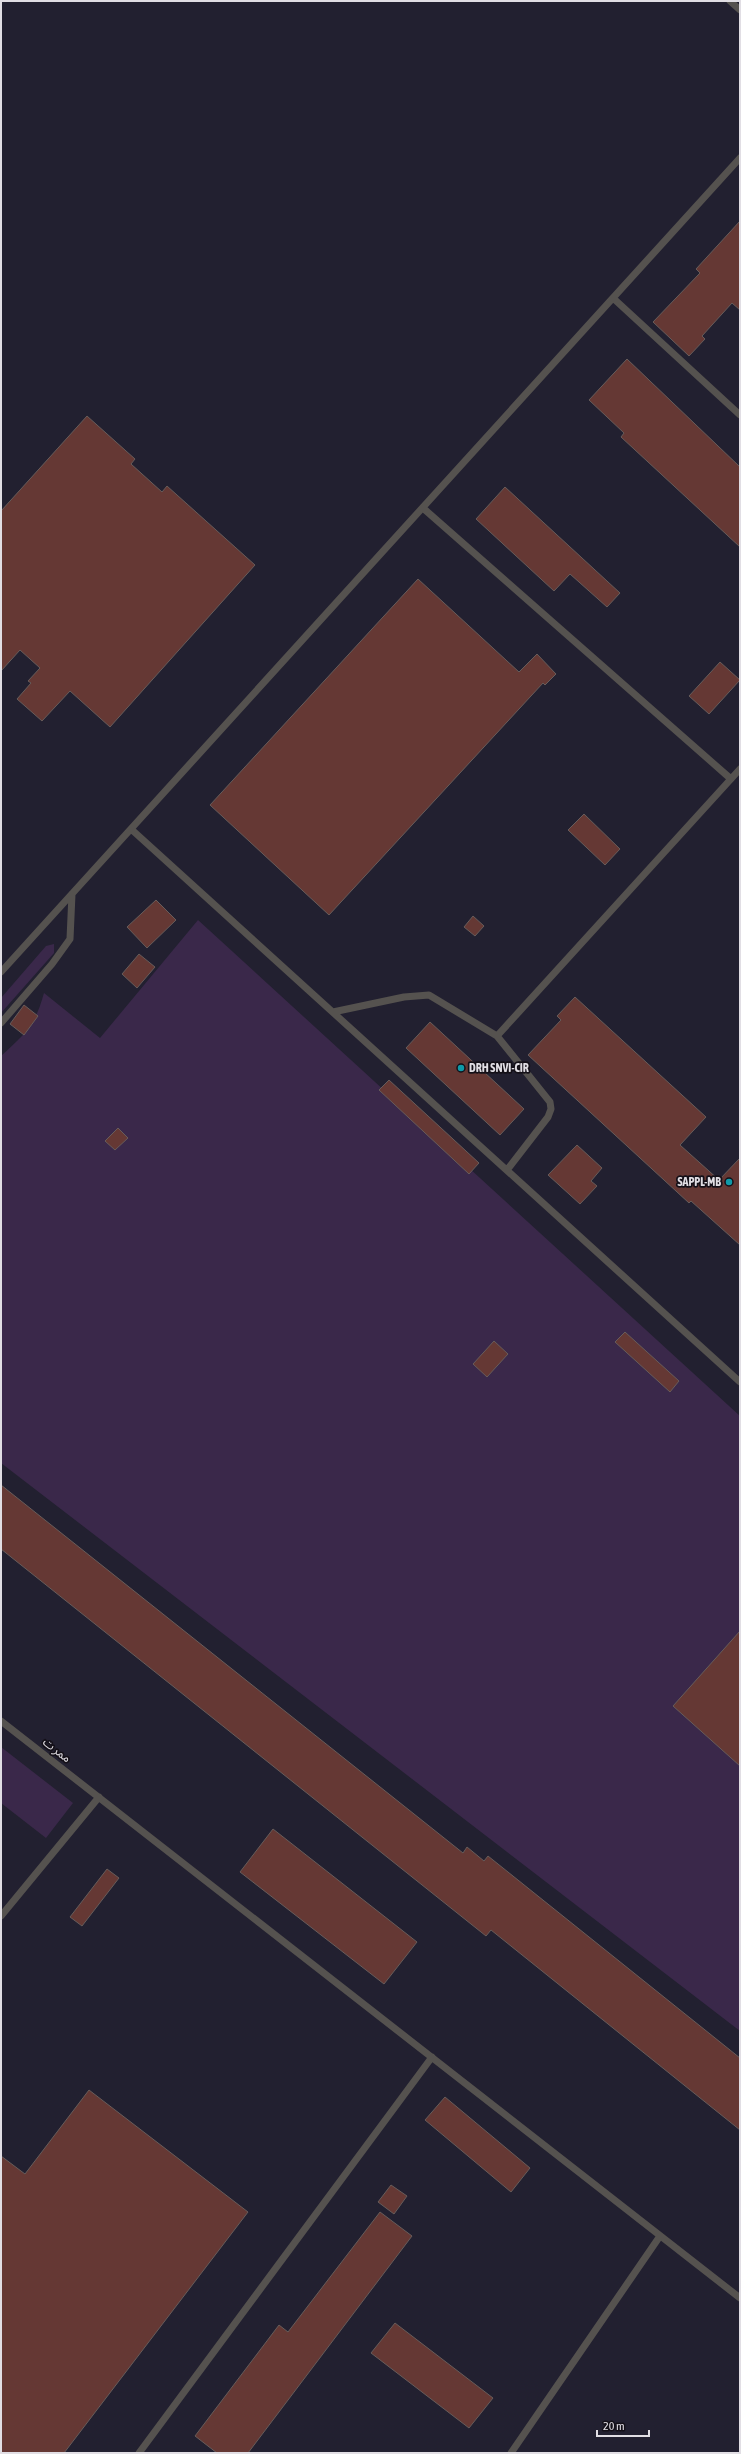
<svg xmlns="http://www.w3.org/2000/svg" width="741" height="2454" font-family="'Asap Condensed','Noto Sans Arabic',sans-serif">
<rect width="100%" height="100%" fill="#1d1921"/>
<path fill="#222030" d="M1,1H740V2453H1Z"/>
<path fill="#3a284a" d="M198,920L740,1416V2031L1,1463V1056C25,1034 35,1026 44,993L100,1038Z
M54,944V953L1,1013V998L46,946Z
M1,1747L73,1803L46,1838L1,1803Z"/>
<path fill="#653834" stroke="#675c5a" d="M740,221V310L732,303L702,336L705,339L689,356L653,322L700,273L696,269Z
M627,359L740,467V547L621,437L624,433L589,400Z
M87,416L135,459L131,464L162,492L167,486L255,565L110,727L70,691L42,721L17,699L31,683L28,681L40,668L20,650L1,671V511Z
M505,487L620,593L607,607L570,574L554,591L476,519Z
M418,579L519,672L537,654L556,674L545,685L543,683L329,915L210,805Z
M720,662L740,680L709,714L689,696Z
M584,814L620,849L605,865L568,830Z
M156,900L176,920L147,948L127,927Z
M473,916L484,926L475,936L464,927Z
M139,954L155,967L137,988L122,974Z
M575,997L706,1117L680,1145L719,1180L740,1158V1245L691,1201L689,1203L528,1055L561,1020L557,1016Z
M24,1005L38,1016L24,1035L10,1024Z
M430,1022L524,1109L500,1135L406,1048Z
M389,1080L479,1163L469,1174L379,1090Z
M118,1128L128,1138L115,1150L105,1141Z
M577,1145L602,1168L591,1181L597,1186L580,1204L548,1175Z
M625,1332L679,1381L670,1392L615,1342Z
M494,1341L508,1354L487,1377L473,1364Z
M1,1485L463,1853L467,1847L484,1861L488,1856L740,2058V2130L491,1930L486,1936L1,1549Z
M740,1631V1766L673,1706Z
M273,1829L417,1942L384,1984L240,1872Z
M107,1869L119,1878L82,1926L70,1917Z
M89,2090L248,2212L64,2453H1V2156L25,2174Z
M445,2097L530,2168L511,2192L425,2120Z
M391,2185L407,2196L394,2214L378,2202Z
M380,2212L412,2236L248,2453H217L195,2436L279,2325L288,2332Z
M395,2323L493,2398L469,2428L371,2353Z"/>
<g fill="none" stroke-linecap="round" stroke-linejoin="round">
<path stroke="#55524f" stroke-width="7" d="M730,1L740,10
M613,298L740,415
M423,508L731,779
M131,829L740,1382
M1,972L740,158
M333,1012L404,997L429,995L497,1036L740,769
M1,1023L52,964L70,939L72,894
M497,1036L550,1102L551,1109L548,1117L507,1170
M1,1721L740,2298
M1,1916L99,1797
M139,2453L432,2057
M511,2453L660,2236"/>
</g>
<g fill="#0f9aa8" stroke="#141018" stroke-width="1.5">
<circle cx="461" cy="1068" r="4"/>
<circle cx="729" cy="1182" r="4"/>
</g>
<g text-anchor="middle" stroke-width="3.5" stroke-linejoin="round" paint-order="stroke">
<g font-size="12" font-weight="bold" fill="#e1dee4" stroke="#141018" text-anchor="start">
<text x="469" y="1072">DRH SNVI-CIR</text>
<text x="721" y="1186" text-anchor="end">SAPPL-MB</text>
</g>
<g font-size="12" fill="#e1dee4" stroke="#141018">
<text transform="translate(57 1750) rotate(38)" y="4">ممر ت</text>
</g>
</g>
<rect width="741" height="2454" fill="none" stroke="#e1dee4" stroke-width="4"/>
<path d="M597 2430v6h52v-6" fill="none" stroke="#e1dee4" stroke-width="2"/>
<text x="603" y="2430" font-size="12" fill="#e1dee4" stroke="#141018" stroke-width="3" paint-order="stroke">20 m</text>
</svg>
